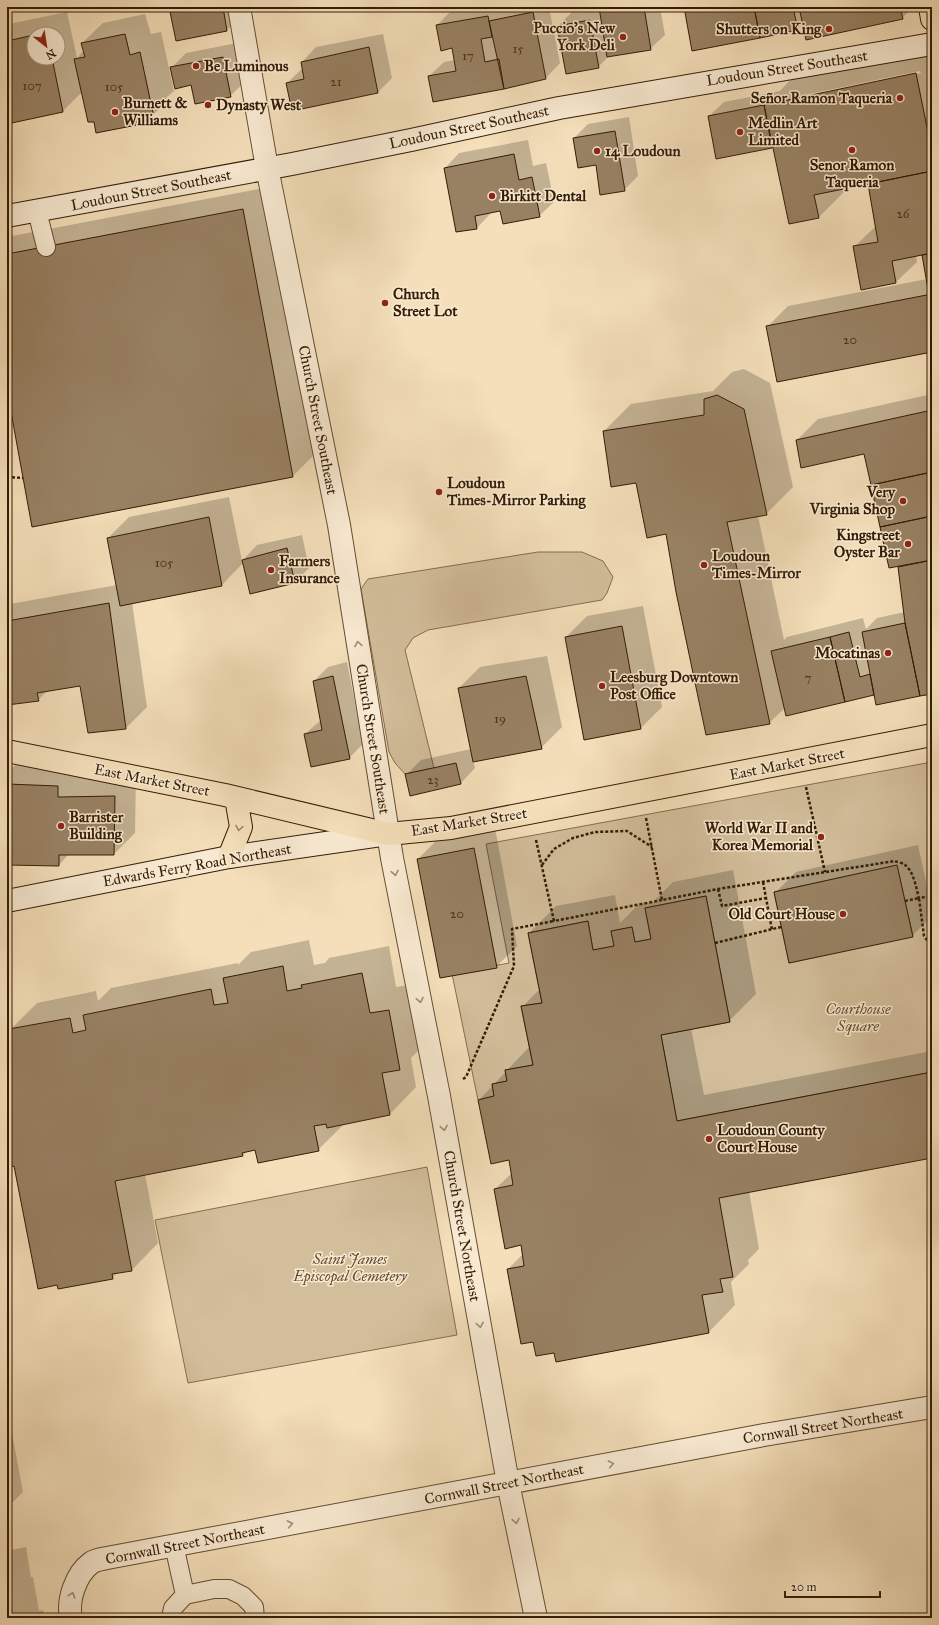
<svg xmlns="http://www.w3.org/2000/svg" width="939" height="1625" font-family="'IM FELL Great Primer',serif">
<rect width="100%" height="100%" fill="#f4dfba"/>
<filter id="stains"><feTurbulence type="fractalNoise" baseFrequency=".005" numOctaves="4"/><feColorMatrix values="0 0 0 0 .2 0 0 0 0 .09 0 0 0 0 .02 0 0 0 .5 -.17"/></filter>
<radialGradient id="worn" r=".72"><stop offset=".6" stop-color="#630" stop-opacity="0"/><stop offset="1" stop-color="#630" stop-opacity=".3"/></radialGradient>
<path fill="#d3be9b" stroke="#846d50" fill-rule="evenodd" d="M538,552H582L603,561L613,577L607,593L602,600L428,630L413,638L405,650L434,768L405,774L395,763L389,752L361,589L368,579Z
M932,762V1072L677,1121L661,1035L730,1022L706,896L645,908L651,939L635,942L632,927L611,931L614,946L593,950L588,921L528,933L542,1003L521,1006L533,1065L505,1070L507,1081L492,1084L494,1096L478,1100L452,974L509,963L486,844ZM897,866L913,936L789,963L774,892Z
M427,1167L457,1335L188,1383L155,1220Z"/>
<path fill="#0003" fill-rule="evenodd" d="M170,7H250L227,30L177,40Z
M474,7H549L560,63L546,78L429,76L444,62L455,60L452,47L437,25L451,11Z
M599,7H660L665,35L650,49L609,56L598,67L558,26L572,12Z
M685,7H914L902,18L803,23L797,29Z
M67,12L77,58L84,50L82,43L103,23L145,14L151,34L161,32L174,91L166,98L167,101L146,122L95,121L82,92L63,111L7,123V27L9,24ZM34,34H58V58H34Z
M383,34L392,78L378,92L287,83L303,68L302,62L316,47Z
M237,43L245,82L230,96L192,84L171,68L186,53Z
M932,49V351L767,327L788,306L927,279L922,254L916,255L917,262L896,282L854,247L876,226L869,183L845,188V191L819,217L774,145L772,147L709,116L724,102L780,91L792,78ZM920,71L921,73L795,99V97Z
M629,117L638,176L624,190L597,164L574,138L588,124Z
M528,140L533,166L546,163L554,202L539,216L501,210L491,212V213L477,228L457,231L445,168L459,153Z
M264,188L314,455L293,476L7,384V237Z
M744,369L770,383L793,487L766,514L758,516L784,640L787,637L863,618L866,629L877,618L905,612L899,565L865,453L797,440L818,419L932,394V693L875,694L787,714L785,708L769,723L667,533L637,482L604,431L631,404L713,391L732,372Z
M229,497L242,561L257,545L302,535L309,568L295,582L250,593L243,563L222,585L132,602L147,707L126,728L81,685L48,690L38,700L7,704V607L10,604L117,585L108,538L129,517Z
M643,606L662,707L641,728L566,637L587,616Z
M547,656L562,727L541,748L473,761L475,768L461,783L410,794L406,775L421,760L471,749L459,688L480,667Z
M347,662L363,744L349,758L305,734L321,720L314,681L328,667Z
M16,764L136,775L135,833L114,854H69L59,865L7,864V773Z
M495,828L517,946L496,967L418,859L439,838Z
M918,845L932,910V916L912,936L775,893L796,872Z
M733,870L756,994L729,1021L691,1028L704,1095L932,1051V1157L749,1191L759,1249L748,1260L749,1264L731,1282L735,1305L709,1332L555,1351L508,1269L523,1254L521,1244L495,1189L512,1173L510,1159L479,1100L530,1046L522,1007L540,989L529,933L556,906L615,895L620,923L639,904L653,902L673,882Z
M309,940L314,965L325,963L329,958L389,946L396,987L415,984L427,1042L411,1058L416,1087L390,1114L345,1123L318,1150L256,1149L247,1151L243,1155L145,1174L158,1243L132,1270L118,1272L112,1278L15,1164L7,1147V1033L37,1003L96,991L98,1001L111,988L238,963V965L251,952Z
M7,1417H9L23,1492L7,1508Z
M26,1547L31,1577H33L39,1611L43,1610L45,1618H7V1551Z"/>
<path fill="#988163" stroke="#341c05" d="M169,7H223L227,31L176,41Z
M599,7H644L651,50L607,57Z
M684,7H754L760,38L692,51Z
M754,7H793L798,30L760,38Z
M799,7H900L903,19L806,40Z
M533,12L546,79L504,89L489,21Z
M488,16L492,37L481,39L485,62L499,59L504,89L433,102L428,76L456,71L452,48L441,51L436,25Z
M590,20L599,68L566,74L557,26Z
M125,34L130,55L140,52L153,113L144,114L147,123L96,133L94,122H88L74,59L85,57L81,43Z
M34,35V58H52L63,112L7,124V41Z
M369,47L378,93L292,111L286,83L304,79L301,62Z
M223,57L231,97L195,104L191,85L175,89L170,67Z
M916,73L932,152V171L814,195L819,218L789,224L764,105Z
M764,105L772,148L716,159L708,116Z
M615,131L625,191L600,195L596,165L578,168L573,138Z
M514,154L519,180L532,177L540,217L503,224L500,211L475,216L477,229L456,232L444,168Z
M932,171V253L892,261L896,283L861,290L853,246L878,242L868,184Z
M243,209L293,477L32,527L7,390V254Z
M932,253V294L929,295L922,255Z
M932,294V352L777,382L766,326Z
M717,395L744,409L767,515L727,522L770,724L706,735L676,592L666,534L647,538L636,483L611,487L603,431L704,415V399Z
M932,410V472L871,485L864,454L801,468L796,440Z
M932,472V516L880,527L871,485Z
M932,516V560L889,568L880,527Z
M209,517L222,586L120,606L107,538Z
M287,548L295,583L250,594L242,560Z
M932,560V694L920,696L905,623L898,567Z
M109,603L126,729L88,733L80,686L37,693L39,701L7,705V621Z
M905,623L920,696L876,705L862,632Z
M622,626L641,729L584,740L565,637Z
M849,632L860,677L870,674L874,695L845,702L830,637Z
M830,637L845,702L786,716L771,651Z
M333,676L350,759L311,767L304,734L322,730L313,681Z
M526,676L542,749L473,762L458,688Z
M456,763L461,784L410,796L405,774Z
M7,784L58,786V797L115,796L114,855H59V866L7,865Z
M474,848L497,968L440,978L417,859Z
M897,865L913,937L789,963L774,892Z
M706,896L730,1022L661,1035L677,1121L932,1072V1158L719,1198L733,1277L720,1279L723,1292L702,1295L709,1333L556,1362L554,1353L536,1356L533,1342L521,1344L507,1269L524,1266L521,1245L505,1249L494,1189L513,1185L509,1160L491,1164L478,1100L494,1096L492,1084L507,1081L505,1070L533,1065L521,1006L542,1003L528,933L588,921L593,950L614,946L611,931L632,927L635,942L651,939L645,908Z
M283,966L287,991L302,988L301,985L362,973L370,1013L389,1010L400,1070L382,1073L390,1115L327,1128L326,1124L314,1126L319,1151L258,1163L255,1150L242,1153L243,1156L115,1181L132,1271L112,1274L113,1279L58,1289L57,1285L38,1289L14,1166L10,1167L7,1152V1045L12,1044L9,1029L70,1018L73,1033L86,1030L83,1015L211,989L214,1005L228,1003L223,978Z"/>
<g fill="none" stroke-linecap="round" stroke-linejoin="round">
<g stroke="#644d32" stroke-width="20">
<path id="lane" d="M37,211L46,247
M174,1545L185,1595
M171,1618L173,1608L185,1595L214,1589H229L243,1596L254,1607L255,1618"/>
</g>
<g stroke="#644d32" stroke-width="24">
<path id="street" d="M239,7L267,168L339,525L392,858L439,1096L508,1483L536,1618
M71,1618C67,1600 76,1574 91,1563C95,1560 102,1559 107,1558L764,1435L932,1407"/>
</g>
<g stroke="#341c05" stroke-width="24">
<path id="secondary" d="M7,216L292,164L411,140L559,108L932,44
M7,901L229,857L388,834"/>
</g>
<g stroke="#341c05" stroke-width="24">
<path id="primary" d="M930,7L932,19
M7,751L225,795L388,834L451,828L932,735
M229,857L241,827L236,798"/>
</g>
<path stroke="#341c05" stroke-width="2.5" stroke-dasharray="3 2" stroke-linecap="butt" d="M7,477L23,478
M806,787L825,872
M646,818L662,900L718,889L895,861C897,862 902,863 904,864C914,871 916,888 919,898L932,896
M536,840L554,921L662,900
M542,865L554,849L573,838L595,832L627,831L652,847
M763,882L772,930
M718,889L722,906L766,898
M905,901L919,898L924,936L932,947
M715,943L781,927
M463,1079L466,1077L514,966L512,929L554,921"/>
<use href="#lane" stroke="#f8ead2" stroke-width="18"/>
<use href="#street" stroke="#f8ead2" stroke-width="22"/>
<use href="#secondary" stroke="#f8ead2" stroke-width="22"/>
<use href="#primary" stroke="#f4dfba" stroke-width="22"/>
</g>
<defs><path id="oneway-chevron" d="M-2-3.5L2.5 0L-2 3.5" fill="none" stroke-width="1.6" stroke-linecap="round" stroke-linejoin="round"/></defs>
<g stroke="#a08d76">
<use href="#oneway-chevron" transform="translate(358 644) rotate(-99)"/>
<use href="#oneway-chevron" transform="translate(395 873) rotate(79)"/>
<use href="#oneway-chevron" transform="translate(420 1000) rotate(79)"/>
<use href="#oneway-chevron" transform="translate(444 1128) rotate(80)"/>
<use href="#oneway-chevron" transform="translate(480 1325) rotate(80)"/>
<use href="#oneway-chevron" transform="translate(611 1464) rotate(-11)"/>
<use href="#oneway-chevron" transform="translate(516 1521) rotate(79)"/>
<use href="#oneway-chevron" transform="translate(290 1524) rotate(-11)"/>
<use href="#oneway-chevron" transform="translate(72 1595) rotate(-73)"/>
</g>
<use stroke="#9e8769" href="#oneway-chevron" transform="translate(239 828) rotate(99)"/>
<g fill="#8f2418" stroke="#f8ead2" stroke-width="1.5">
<circle cx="829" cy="29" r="4"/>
<circle cx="623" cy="37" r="4"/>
<circle cx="196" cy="66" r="4"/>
<circle cx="900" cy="98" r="4"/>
<circle cx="208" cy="105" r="4"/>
<circle cx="115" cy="112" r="4"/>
<circle cx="740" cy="132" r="4"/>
<circle cx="852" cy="150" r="4"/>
<circle cx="597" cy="151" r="4"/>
<circle cx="492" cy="196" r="4"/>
<circle cx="385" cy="303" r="4"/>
<circle cx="439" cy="492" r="4"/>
<circle cx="903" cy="501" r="4"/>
<circle cx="908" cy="544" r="4"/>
<circle cx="704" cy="565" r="4"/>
<circle cx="271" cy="570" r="4"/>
<circle cx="888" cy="653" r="4"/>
<circle cx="602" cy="686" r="4"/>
<circle cx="61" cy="826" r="4"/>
<circle cx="821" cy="837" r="4"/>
<circle cx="843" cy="914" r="4"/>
<circle cx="709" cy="1139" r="4"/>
</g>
<g text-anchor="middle" stroke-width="3" stroke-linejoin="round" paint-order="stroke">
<g font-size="13" fill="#4d351c">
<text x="518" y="53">15</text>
<text x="468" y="60">17</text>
<text x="336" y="86">21</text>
<text x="32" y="90">107</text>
<text x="114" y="91">105</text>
<text x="903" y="218">26</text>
<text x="850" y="344">20</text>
<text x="164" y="567">105</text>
<text x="808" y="682">7</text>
<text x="500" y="723">19</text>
<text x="433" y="784">23</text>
<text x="457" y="918">20</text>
</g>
<g font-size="15" font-weight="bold" fill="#341c05" stroke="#f8ead2" text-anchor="start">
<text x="615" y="33" text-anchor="end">Puccio's New<tspan x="615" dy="17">York Deli</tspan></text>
<text x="821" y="34" text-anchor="end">Shutters on King</text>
<text x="204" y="71">Be Luminous</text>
<text x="892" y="103" text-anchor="end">Señor Ramon Taqueria</text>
<text x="123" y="108">Burnett &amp;<tspan x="123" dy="17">Williams</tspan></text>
<text x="216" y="110">Dynasty West</text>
<text x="748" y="128">Medlin Art<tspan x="748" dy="17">Limited</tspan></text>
<text x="605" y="156">14 Loudoun</text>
<text x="852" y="170" text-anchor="middle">Senor Ramon<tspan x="852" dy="17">Taqueria</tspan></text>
<text x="500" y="201">Birkitt Dental</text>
<text x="393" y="299">Church<tspan x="393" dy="17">Street Lot</tspan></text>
<text x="447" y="488">Loudoun<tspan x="447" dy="17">Times-Mirror Parking</tspan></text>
<text x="895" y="497" text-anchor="end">Very<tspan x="895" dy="17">Virginia Shop</tspan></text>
<text x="900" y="540" text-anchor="end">Kingstreet<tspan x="900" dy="17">Oyster Bar</tspan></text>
<text x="712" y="561">Loudoun<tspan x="712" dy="17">Times-Mirror</tspan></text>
<text x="279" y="566">Farmers<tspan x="279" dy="17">Insurance</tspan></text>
<text x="880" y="658" text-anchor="end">Mocatinas</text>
<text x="610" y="682">Leesburg Downtown<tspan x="610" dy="17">Post Office</tspan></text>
<text x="69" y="822">Barrister<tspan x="69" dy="17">Building</tspan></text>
<text x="813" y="833" text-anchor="end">World War II and<tspan x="813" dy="17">Korea Memorial</tspan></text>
<text x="835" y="919" text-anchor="end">Old Court House</text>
<text x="717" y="1135">Loudoun County<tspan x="717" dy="17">Court House</tspan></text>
</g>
<g font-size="15" fill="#341c05" stroke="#f8ead2">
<text transform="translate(787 68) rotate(-9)" y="5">Loudoun Street Southeast</text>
<text transform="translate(469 127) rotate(-12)" y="5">Loudoun Street Southeast</text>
<text transform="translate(151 190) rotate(-11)" y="5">Loudoun Street Southeast</text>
<text transform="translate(318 420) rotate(79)" y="5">Church Street Southeast</text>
<text transform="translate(373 739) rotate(81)" y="5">Church Street Southeast</text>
<text transform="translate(787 764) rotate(-11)" y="5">East Market Street</text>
<text transform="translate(152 780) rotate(11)" y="5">East Market Street</text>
<text transform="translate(469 822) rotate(-9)" y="5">East Market Street</text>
<text transform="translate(197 865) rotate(-10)" y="5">Edwards Ferry Road Northeast</text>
<text transform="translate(462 1226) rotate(80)" y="5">Church Street Northeast</text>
<text transform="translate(823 1426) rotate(-9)" y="5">Cornwall Street Northeast</text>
<text transform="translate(504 1484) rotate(-11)" y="5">Cornwall Street Northeast</text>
<text transform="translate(185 1544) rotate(-11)" y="5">Cornwall Street Northeast</text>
</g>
<g font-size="15" font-style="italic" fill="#644d32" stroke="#f8ead2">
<text x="858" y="1014">Courthouse<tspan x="858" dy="17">Square</tspan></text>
<text x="350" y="1264">Saint James<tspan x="350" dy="17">Episcopal Cemetery</tspan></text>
</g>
</g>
<rect width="939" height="1625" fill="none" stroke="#f4dfba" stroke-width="24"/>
<rect x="8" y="8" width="923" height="1609" fill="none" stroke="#341c05" stroke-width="2"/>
<rect x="12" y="12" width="915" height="1601" fill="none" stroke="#341c05"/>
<g transform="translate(46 46) rotate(150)"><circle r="19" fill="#f8ead2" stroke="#aa9880"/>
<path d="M0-3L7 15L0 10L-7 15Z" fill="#8f2418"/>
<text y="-6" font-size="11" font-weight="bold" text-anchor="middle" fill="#341c05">N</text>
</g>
<path d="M785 1591v6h95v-6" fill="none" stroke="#341c05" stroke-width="2"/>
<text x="791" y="1591" font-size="12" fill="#341c05" stroke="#f8ead2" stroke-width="3" paint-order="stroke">20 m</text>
<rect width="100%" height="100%" filter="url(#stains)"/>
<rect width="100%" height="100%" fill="url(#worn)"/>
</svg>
